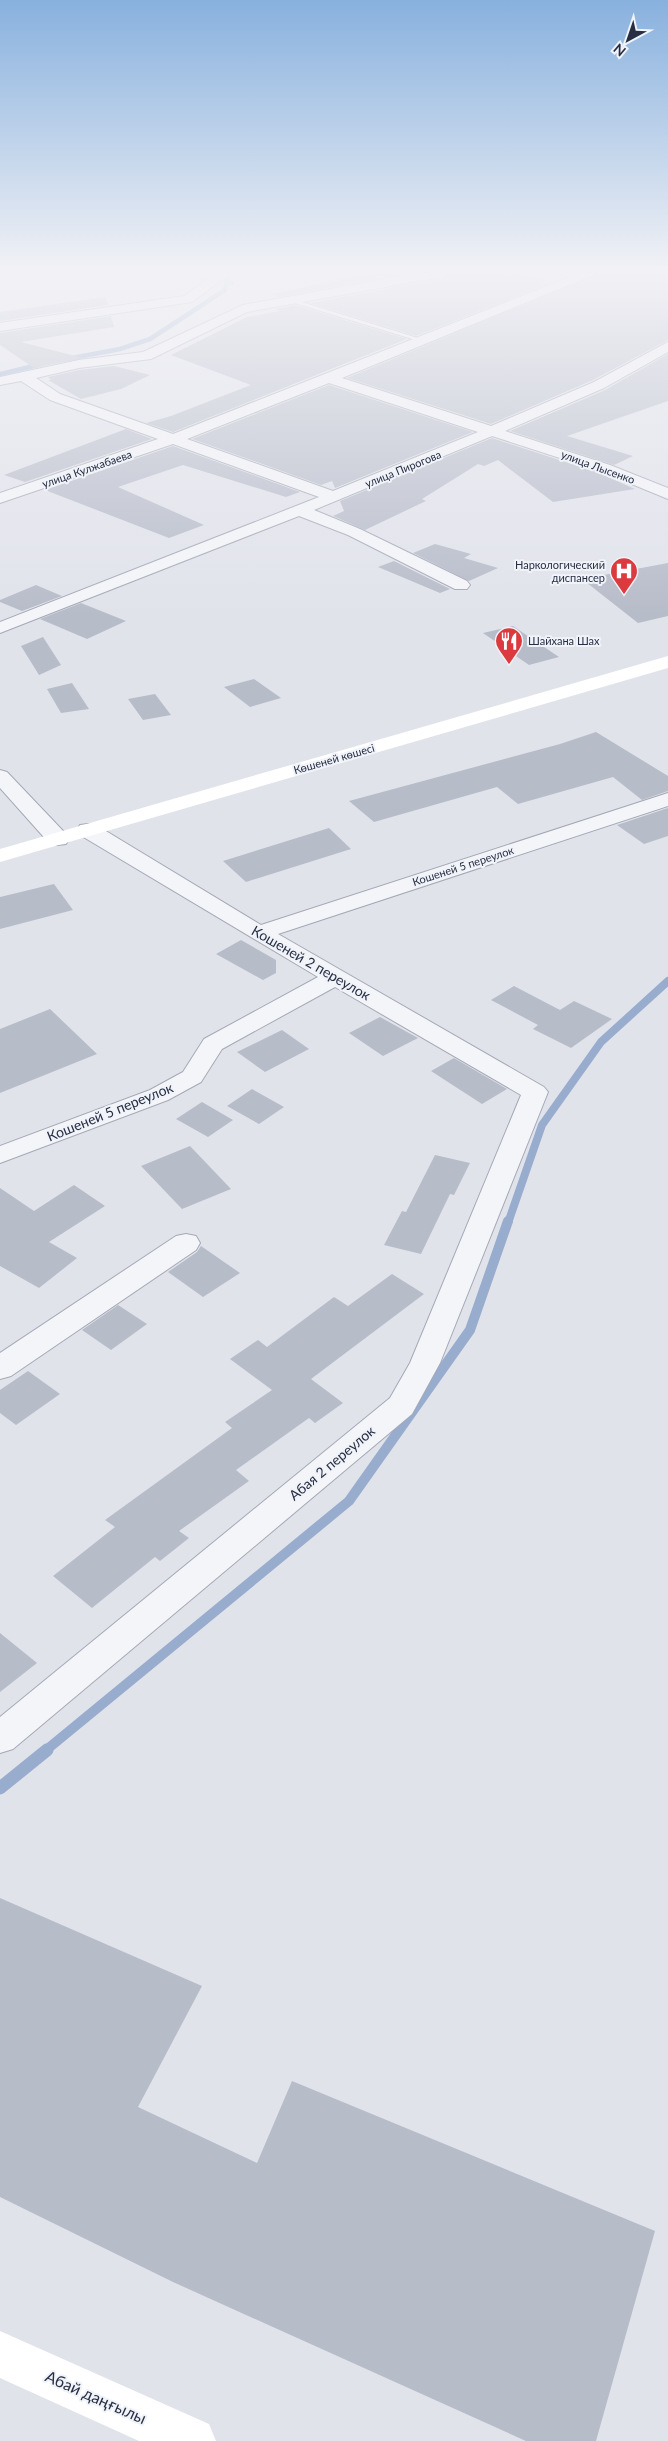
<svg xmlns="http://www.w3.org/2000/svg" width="668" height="2441" font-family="Lato,sans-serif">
<rect width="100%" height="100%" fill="#e1e3eb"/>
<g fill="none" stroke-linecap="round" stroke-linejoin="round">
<path stroke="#98acce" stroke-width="4.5" d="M67,359L120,349L150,339L225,290L226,284L232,283L225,279L238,273
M0,374L42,364"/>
<path stroke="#98acce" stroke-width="8" d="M508,1223L542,1125L601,1042L668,981"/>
<path stroke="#98acce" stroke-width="10" d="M45,1751L349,1501L470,1330L508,1221"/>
<path stroke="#98acce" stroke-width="13" d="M0,1788L47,1750"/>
</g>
<path fill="#b7bcc9" d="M373,273H405L278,297L272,294Z
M449,273H523L548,284L416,336L310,303L441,279Z
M600,273H668V340L593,380L491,424L347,378Z
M106,297L108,305L0,321V312Z
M295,305L407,339L173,432L146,423L171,416L251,385L171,355L247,317L280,311L275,309Z
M111,316L114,327L21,342L83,358L34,368L0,345V333Z
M668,354V401L567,436L633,456L614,465L510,431L605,390Z
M114,366L150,375L121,389L81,399L48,380H51L48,377L79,370Z
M329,385L473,432L335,488L332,481L321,485L192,439Z
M126,429L152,439L25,482L4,475Z
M492,438L599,473L635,489L553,502L498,460L484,466L478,464L422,499L426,501L365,530L333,516L344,511L340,501Z
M173,446L300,492L286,497L183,465L118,487L204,525L169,538L45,490Z
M435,544L471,554L464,558L498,568L469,581L413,553Z
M394,561L450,589L440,593L378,567Z
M668,563V616L638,623L582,579Z
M36,585L62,596L22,611L0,602V600Z
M81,603L126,621L87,639L40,619Z
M513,626L559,657L529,665L483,633Z
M43,637L61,665L39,675L21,646Z
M254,679L281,698L250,707L224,687Z
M72,683L89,709L61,713L47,689Z
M155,694L171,715L143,720L128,699Z
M596,732L668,776V791L642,800L613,777L518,804L497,787L374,822L349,801L560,744Z
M668,808V836L644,844L617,825Z
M329,828L351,849L246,882L223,861Z
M54,884L73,910L0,929V897Z
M241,940L276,960V973L263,980L216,954Z
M514,986L560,1010L574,1001L612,1019L571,1048L533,1029L538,1025L491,1000Z
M50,1009L97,1054L0,1093V1029Z
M380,1017L418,1038L383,1056L349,1033Z
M282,1030L309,1049L265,1072L237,1052Z
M454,1058L507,1089L482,1104L431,1071Z
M252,1089L284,1107L259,1124L227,1106Z
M202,1102L233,1120L208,1137L176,1119Z
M190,1146L231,1189L182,1209L141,1166Z
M435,1155L470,1163L454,1195L450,1194L421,1254L384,1245L402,1211L406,1212Z
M74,1185L105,1206L49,1242L77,1258L39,1288L0,1266V1188L34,1211Z
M201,1246L240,1273L203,1297L168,1272L197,1252Z
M392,1274L424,1294L311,1379L343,1403L315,1423L309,1418L236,1470L249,1481L179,1531L189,1538L160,1561L155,1557L92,1608L53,1576L115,1527L105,1520L232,1428L225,1422L272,1390L230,1359L258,1340L267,1347L334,1297L348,1306Z
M118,1305L147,1324L111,1350L82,1330Z
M28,1371L60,1394L16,1425L0,1413V1390Z
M0,1633L37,1663L0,1692Z
M0,1898L202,1986L138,2107L257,2163L292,2081L655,2231L596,2441H526L173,2282L0,2197Z"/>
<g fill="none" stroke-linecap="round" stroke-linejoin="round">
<g stroke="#a5a9b6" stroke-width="2">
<path id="lane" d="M288,299H292L424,340L419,341L288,301Z"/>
</g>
<g stroke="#a5a9b6" stroke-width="2">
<path id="street" d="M216,273H231L192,302L0,331V323L184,296Z
M418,273H447L441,277L247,312L151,359L79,368L36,378L60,394L173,434L580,273H598L342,378L491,426L594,382L668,342V352L604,388L505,431L610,465L668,488V499L600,471L492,436L314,510L360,529L467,581L470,585L467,589H455L348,535L299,516L0,633V622L319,497L173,444L0,503V493L158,439L50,400L21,381L0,385V377L79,360L143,352L243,305ZM329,383L478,432L333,491L187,439Z
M0,770L7,772L66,834L69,839L66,844L58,845L50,844L0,788Z
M668,793V806L278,934L544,1087L548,1092L440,1363L412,1414L13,1749L0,1753V1717L390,1398L410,1363L521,1095L335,987L222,1049L201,1082L168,1100L0,1163V1146L150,1090L183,1072L204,1039L318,977L80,835L77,830L80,825L88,824L96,825L261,925Z
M186,1234L196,1236L200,1243L196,1250L11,1376L0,1379V1353L176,1236Z"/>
</g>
<use href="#lane" fill="#f4f5f9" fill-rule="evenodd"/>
<use href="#street" fill="#f4f5f9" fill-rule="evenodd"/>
<path fill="#fff" fill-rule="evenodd" d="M668,656V668L0,862V849Z
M0,2331L209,2424L216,2441H139L0,2378Z"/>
</g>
<linearGradient id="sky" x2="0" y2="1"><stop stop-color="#88b1de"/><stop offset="0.44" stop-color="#f2f2f6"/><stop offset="1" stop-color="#f2f2f6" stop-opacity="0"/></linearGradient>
<rect width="668" height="615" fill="url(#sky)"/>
<defs>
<g id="hospital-pin" transform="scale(1.4375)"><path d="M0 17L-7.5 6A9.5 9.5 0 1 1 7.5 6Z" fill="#db3a3f" stroke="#f0f3f8"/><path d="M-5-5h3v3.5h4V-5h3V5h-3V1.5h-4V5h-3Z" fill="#fff"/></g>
<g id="restaurant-pin" transform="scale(1.4375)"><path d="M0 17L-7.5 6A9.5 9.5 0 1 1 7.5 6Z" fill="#db3a3f" stroke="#f0f3f8"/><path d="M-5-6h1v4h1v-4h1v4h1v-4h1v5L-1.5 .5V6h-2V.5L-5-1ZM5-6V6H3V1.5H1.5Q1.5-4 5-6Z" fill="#fff"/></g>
</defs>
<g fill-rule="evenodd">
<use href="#hospital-pin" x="624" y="571"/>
<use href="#restaurant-pin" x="509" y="641"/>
</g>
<g text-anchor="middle" stroke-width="4" stroke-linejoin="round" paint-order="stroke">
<g font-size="11" fill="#272e44" stroke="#f0f3f8">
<text transform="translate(598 467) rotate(20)" y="4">улица Лысенко</text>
<text transform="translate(87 469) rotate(-19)" y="4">улица Кулжабаева</text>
<text transform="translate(403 469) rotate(-22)" y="4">улица Пирогова</text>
<text transform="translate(334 759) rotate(-16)" y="4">Көшеней көшесі</text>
<text transform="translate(463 866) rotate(-18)" y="4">Кошеней 5 переулок</text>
</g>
<g font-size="11" fill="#272e44" stroke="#f0f3f8" text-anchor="end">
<text x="605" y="569">Наркологический<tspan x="605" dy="13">диспансер</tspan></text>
<text x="528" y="645" text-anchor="start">Шайхана Шах</text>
</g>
<g font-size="14" fill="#272e44" stroke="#f0f3f8">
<text transform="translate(311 963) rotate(30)" y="5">Кошеней 2 переулок</text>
<text transform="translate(110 1112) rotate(-22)" y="5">Кошеней 5 переулок</text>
<text transform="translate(332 1463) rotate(-40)" y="5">Абая 2 переулок</text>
</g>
<g font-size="16" fill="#272e44" stroke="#f0f3f8">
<text transform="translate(96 2397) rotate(24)" y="6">Абай даңғылы</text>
</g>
</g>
<g transform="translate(628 40) rotate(220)" stroke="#f0f3f8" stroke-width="4" paint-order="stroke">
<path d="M0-4L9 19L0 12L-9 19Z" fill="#272e44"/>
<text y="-8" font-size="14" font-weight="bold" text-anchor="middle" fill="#272e44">N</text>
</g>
</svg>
